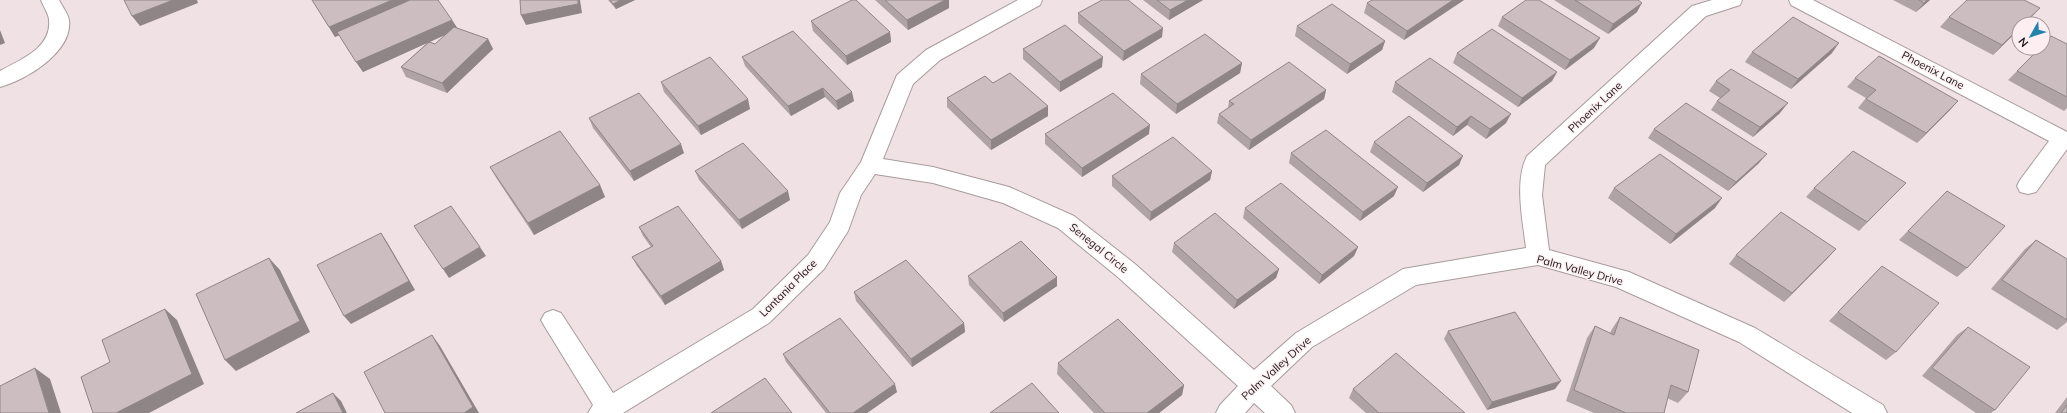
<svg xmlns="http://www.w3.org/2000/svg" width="2067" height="413" font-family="Mulish,sans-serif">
<rect width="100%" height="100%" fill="#f0e2e4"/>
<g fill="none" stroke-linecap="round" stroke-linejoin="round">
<g stroke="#a89b9d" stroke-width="2">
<path id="minor" d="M41,0H59C62,6 68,14 69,20C73,52 26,80 0,87V71C20,60 52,48 49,20C49,14 43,6 41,0Z
M1018,0H1042L1040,5L940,60L913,84L883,159L933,167L1009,187L1074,216L1135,264L1254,370L1296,333L1403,269L1526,248C1523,222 1514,181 1527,156L1692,6L1712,0H1742L1740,5L1706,16L1545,165L1542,195L1549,250L1629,272L1755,328L1883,405L1887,413H1852L1739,342L1616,287L1538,265L1416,285L1312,347L1271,386L1291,405L1295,413H1265L1254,403L1245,413H1216L1220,405L1238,386L1119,278L1058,228L1003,203L933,183L875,174L861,195L848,231L824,269L769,323L623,413H588L593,405L545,327L541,320L545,313L553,310L561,313L613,393L753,309L808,255L830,222L840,193L861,162L897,75L926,50Z
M1789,0H1813L2067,132V149L2036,192L2028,194L2020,192L2017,186L2020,180L2049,141L1791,5Z"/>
</g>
<use href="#minor" fill="#fff" fill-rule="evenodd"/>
</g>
<path fill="#afa3a5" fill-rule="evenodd" d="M312,0L452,20L457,28L488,39L493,49L447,93L406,77L401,67L427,43L363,72L339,35L335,37ZM445,35L435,44L430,42Z
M608,0H635L616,9Z
M875,0H949V8L908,30Z
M1143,0H1203L1169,20Z
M1372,0H1464L1404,40L1364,13L1367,3Z
M1554,0H1638L1637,12L1608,34Z
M1893,0H1930L1916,12Z
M1078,13L1162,37L1123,61L1078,23Z
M1502,17L1594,48L1565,70L1498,26Z
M1949,17L2031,18L1993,55L1940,27Z
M811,21L890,32L891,42L847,65L813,31Z
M1297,26L1385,41L1382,50L1347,74L1295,36Z
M793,31L854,101L838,110L825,97L791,116L745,66L742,57Z
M2067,44V108L2064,111L2008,80L2017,71Z
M1023,49L1102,67L1060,92L1023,59Z
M1752,52L1832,53L1791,89L1745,62Z
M1457,53L1557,72L1552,81L1518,107L1453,63Z
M1242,63L1240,73L1176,114L1140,84L1141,74Z
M1855,78L1958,101L1950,110L1917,143L1858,108L1866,98L1847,87Z
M1716,81L1780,113L1753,137L1711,110L1717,101L1720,98L1709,91Z
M661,82L750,109L701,135L664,92Z
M1395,82L1506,123L1486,139L1467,125L1453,136L1392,92Z
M993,83L1048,116L991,150L947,107V98Z
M1326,90L1324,99L1249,150L1217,123L1219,114L1228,108L1229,101Z
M589,118L684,153L634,181L593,128Z
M1654,129L1759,163L1728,191L1648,138Z
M1045,134H1149L1082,177L1045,144Z
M1374,142L1459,165L1423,192L1370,152Z
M1291,153L1394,196L1360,221L1289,163Z
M490,167L600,185L605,197L534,235L497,179Z
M695,171L790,200L742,229L699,180Z
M1212,171L1210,180L1150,221L1112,186V176Z
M1906,183L1859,231L1806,197L1814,188Z
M1614,188L1715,208L1670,244L1608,198Z
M1947,191L1967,268L1957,277L1899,240Z
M1245,208L1358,247L1354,256L1319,284L1243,218Z
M639,227L721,261L724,270L665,305L637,266L632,257L651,247L643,236Z
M2036,240L2067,259V322L2057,330L1991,289L2025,249Z
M1174,243L1279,269L1276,278L1234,309L1172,252Z
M1836,249L1784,302L1729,264L1736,255Z
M1882,266L1896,352L1886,360L1829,321Z
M968,276L1057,277V286L1004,322L969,285Z
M854,292L964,323L965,332L912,367L856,301Z
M1620,317L1688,392L1678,403L1667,398L1664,413H1594L1566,401L1587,338L1595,326L1610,333L1612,329Z
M1968,327L1995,410L1991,413H1976L1922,376L1957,335Z
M1448,331L1555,389L1487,410L1444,339Z
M783,354L897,392L867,413H826L786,362Z
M1058,363L1184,385L1182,395L1159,413H1094L1057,374Z
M1353,389L1465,413H1366L1349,398Z
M2067,397V413H2055Z"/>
<path fill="#8f8586" d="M173,0H197L198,3L140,26L132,16Z
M392,0H421L335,37L329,27Z
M578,0H580L582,13L526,25L521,15Z
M621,0H635L616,9L613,4Z
M945,0H949V8L908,30L907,20Z
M1188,0H1203L1169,20L1170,10Z
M1453,0H1464L1404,40L1407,31Z
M1927,0H1930L1916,12L1924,3Z
M1642,3L1637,12L1608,34L1613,24Z
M2040,8L2025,24H2023Z
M452,20L458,29L363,72L356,62Z
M1163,28L1162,37L1123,61L1124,51Z
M2019,28V29L1993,55L2002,45Z
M0,30L5,43L0,45Z
M890,32L891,42L847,65L846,56Z
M1600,38L1594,48L1565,70L1570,60Z
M488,39L493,49L447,93L442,83Z
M1385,41L1382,50L1347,74L1350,64Z
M1839,43L1832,53L1791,89L1798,79Z
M1103,57L1102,67L1060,92V82Z
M1242,63L1240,73L1176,114L1177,104Z
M1557,72L1552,81L1518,107L1522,98Z
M823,88L825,97L791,116L788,106Z
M1326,90L1324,99L1249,150L1251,140Z
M852,92L854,101L838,110L836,101Z
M748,99L750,109L701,135L698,126Z
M1958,101L1950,110L1917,143L1926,133Z
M1788,103L1780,113L1753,137L1760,127Z
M1048,106V116L991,150V140Z
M1511,114L1506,123L1486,139L1490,129Z
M1471,116L1467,125L1453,136L1457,127Z
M1150,125L1149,134L1082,177V168Z
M681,144L684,153L634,181L630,171Z
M1767,154L1759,163L1728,191L1736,182Z
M1463,156L1459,165L1423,192L1427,183Z
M1212,171L1210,180L1150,221L1151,212Z
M600,185L605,197L534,235L528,223Z
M1398,187L1394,196L1360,221L1363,212Z
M788,191L790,200L742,229L739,220Z
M1722,198L1715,208L1670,244L1676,234Z
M381,233L387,242L415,290L351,324L344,316Z
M480,247L486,256L449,278L443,269Z
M1358,247L1354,256L1319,284L1322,275Z
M1836,249L1828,258L1784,302L1792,293Z
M269,258L280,270L310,332L236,371L225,360Z
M721,261L724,270L665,305L661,296Z
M1279,269L1276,278L1234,309L1237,300Z
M1057,277V286L1004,322L1003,313Z
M165,309L177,320L204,384L149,413H116Z
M964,323L965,332L912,367L911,359Z
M432,335L440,346L479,413H464Z
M35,368L50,379L61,413H49Z
M1561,381L1555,389L1487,410L1492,402Z
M895,384L897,392L867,413H853Z
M1184,385L1182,395L1159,413H1147Z
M333,393L341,401L347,413H343Z"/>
<path fill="#ccbec0" stroke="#8f8586" d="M124,0H173L132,16Z
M312,0H392L329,27Z
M410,0H438L452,20L356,62L337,32Z
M520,0H578V4L521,15Z
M610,0H621L613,4Z
M852,0H856L890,32L846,56L811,21Z
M885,0H945L907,20Z
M1102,0H1128L1163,28L1124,51L1078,13Z
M1157,0H1188L1170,10Z
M1372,0H1453L1407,31L1367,3Z
M1526,0H1539L1600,38L1570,60L1502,17Z
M1575,0H1638L1642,3L1613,24Z
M1919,0H1927L1924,3Z
M1967,0H2024L2040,8L2023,24H2019V28L2002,45L1949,17Z
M1332,4L1385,41L1350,64L1297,26Z
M1793,17L1839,43L1798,79L1752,52Z
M1065,25L1103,57L1060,82L1023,49Z
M454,27L488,39L442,83L401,67L429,42L435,44Z
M1492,29L1557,72L1522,98L1457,53Z
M793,31L852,92L836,101L823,88L788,106L742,57Z
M1205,34L1242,63L1177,104L1141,74Z
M2051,36L2067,44V97L2017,71L2040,48H2043V45Z
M1879,56L1958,101L1926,133L1866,99L1876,90L1855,78Z
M710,57L748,99L698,126L661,82Z
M1430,58L1511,114L1490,129L1471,116L1457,127L1395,82Z
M1289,62L1326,90L1251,140L1219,114L1234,104L1229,101Z
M1731,69L1788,103L1760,127L1717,101L1730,90L1716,81Z
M1010,73L1048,106L991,140L947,98L985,76L993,83Z
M639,93L681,144L630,171L589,118Z
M1113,93L1150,125L1082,168L1045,134Z
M1686,103L1767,154L1736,182L1654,129Z
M1409,116L1463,156L1427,183L1374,142Z
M1326,130L1398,187L1363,212L1291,153Z
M560,131L600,185L528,223L490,167Z
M1173,137L1212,171L1151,212L1112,176Z
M743,143L788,191L739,220L695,171Z
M1853,151L1906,183L1867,222L1814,188Z
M1660,154L1722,198L1676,234L1614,188Z
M1281,183L1358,247L1322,275L1245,208Z
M1947,191L2005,226L1967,268L1908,231Z
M451,206L480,247L443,269L414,226Z
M678,206L721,261L661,296L632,257L653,246L639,227Z
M1781,212L1836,249L1792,293L1736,255Z
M1215,213L1279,269L1237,300L1174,243Z
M381,233L409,281L344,316L317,265Z
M2036,240L2067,259V320L2002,280Z
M1021,241L1057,277L1003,313L968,276Z
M269,258L300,321L225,360L196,294Z
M906,260L964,323L911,359L854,292Z
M1882,266L1939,303L1896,352L1838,312Z
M165,309L192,374L116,413H93L81,377L110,362L102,340Z
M1515,312L1561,381L1492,402L1448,331Z
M1620,317L1699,350L1688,392L1671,385L1664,413H1626L1574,390L1595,326L1614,335Z
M840,318L895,384L853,413H830L783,354Z
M1118,319L1184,385L1147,413H1105L1058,363Z
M1968,327L2030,367L1995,410L1932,368Z
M432,335L473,407L464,413H385L364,372Z
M1396,353L1465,413H1379L1353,389Z
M35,368L49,413H0V386Z
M765,378L792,413H711Z
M1032,383L1059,413H990Z
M333,393L343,413H296Z
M2067,405V413H2061Z"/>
<g text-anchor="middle" stroke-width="3" stroke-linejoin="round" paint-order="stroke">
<g font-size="11" fill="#1a1516" stroke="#fdeff1">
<text transform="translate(1933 70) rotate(28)" y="4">Phoenix Lane</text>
<text transform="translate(1595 107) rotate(-43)" y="4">Phoenix Lane</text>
<text transform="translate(1099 248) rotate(39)" y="4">Senegal Circle</text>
<text transform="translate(1580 270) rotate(15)" y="4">Palm Valley Drive</text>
<text transform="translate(788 288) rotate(-45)" y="4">Lantania Place</text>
<text transform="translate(1276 368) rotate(-42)" y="4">Palm Valley Drive</text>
</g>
</g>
<g transform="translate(2031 36) rotate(231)"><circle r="19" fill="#fdeff1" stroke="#a29899"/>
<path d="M0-3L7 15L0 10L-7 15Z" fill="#2083ae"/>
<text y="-6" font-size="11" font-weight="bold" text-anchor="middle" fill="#1a1516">N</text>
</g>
</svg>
